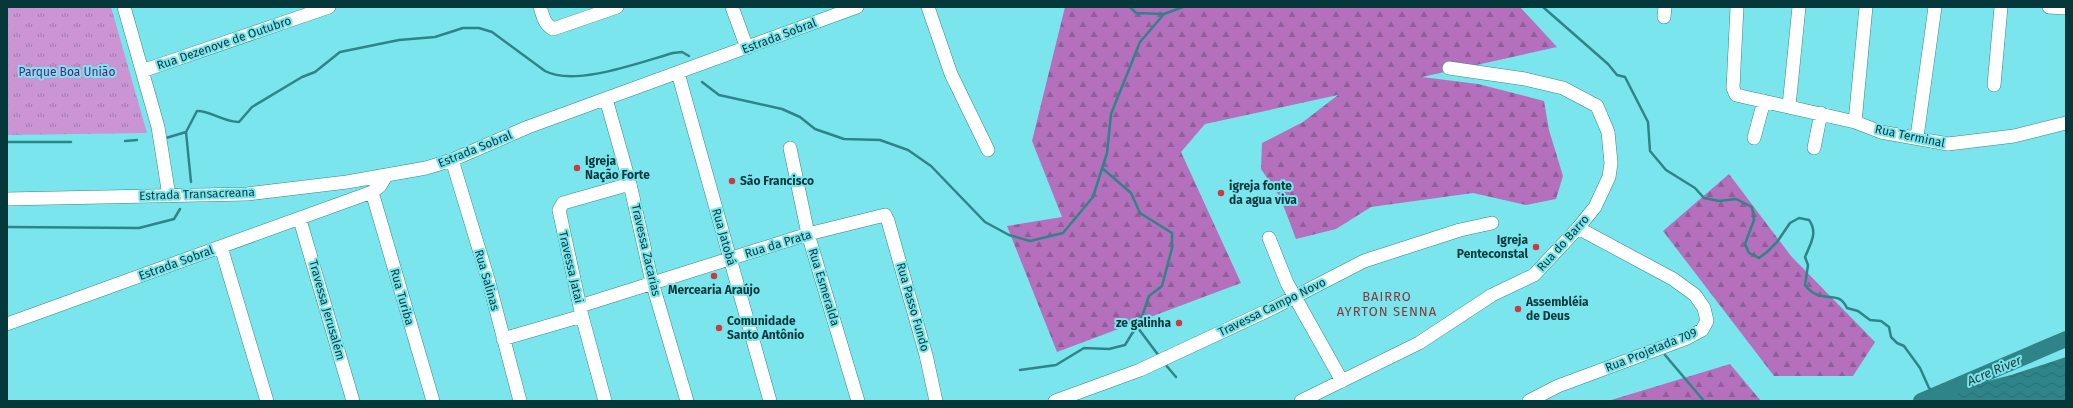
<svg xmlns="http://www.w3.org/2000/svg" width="2073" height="408" font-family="'Fira Sans',sans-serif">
<defs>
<pattern id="forest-firs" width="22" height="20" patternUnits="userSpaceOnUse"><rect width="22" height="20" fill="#b470bd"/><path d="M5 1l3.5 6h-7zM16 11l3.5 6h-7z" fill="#905d9b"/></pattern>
<pattern id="park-tufts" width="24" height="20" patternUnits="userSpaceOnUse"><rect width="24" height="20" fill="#ca95d2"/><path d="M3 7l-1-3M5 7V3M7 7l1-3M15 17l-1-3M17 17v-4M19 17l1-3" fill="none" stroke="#a27bac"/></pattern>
<pattern id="water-waves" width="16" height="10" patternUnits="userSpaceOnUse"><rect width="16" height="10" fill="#2f848a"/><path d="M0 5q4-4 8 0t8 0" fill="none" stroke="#266d72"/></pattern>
</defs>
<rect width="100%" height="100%" fill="#7ae5ed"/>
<path fill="url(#forest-firs)" d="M1065,7H1520L1557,47L1422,77L1478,84L1544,101L1549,130L1563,176L1556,199L1526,205L1473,193L1371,207L1336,229L1296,239L1280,197L1261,169L1262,143L1303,122L1338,95L1205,124L1181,152L1241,283L1057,352L1007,226L1062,217L1032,141Z
M1729,174L1791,256L1875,342L1853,376H1774L1663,231Z
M1730,364L1761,401H1608Z"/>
<path fill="url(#park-tufts)" d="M7,7H111L147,133L7,135Z"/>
<path fill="url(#water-waves)" d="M2066,357V401H1925L1938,394L2011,375Z"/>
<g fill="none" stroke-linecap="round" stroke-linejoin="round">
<path stroke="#2f848a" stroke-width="2.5" d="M1130,7L1136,13L1164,14
M1543,7L1608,64L1617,75L1625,77L1648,122L1650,151L1666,170L1695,188L1704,198L1719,201L1736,199L1752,207L1754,220L1745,244L1749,253L1759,258L1767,252L1777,242L1790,223L1799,218L1809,220C1818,232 1811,243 1805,257L1808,265L1805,285C1822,307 1837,287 1847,308L1858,311L1870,320L1881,321L1889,327L1891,337L1897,343L1904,346L1920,368L1929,388L1938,394
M702,82L719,95L782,109L800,117L815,129L844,139L880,140L908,150L931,166L985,222L1009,235L1030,241L1063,233L1093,197L1107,153L1111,114L1140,42L1164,14L1183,7
M166,138L186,132
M125,141L137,140
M7,142H71
M191,182L186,132L197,111C209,110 223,122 239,122L252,107L302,77L315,72L340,52L399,40L435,37L463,28H479L492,32L545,71C575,87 641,62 673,53L682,52L689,56
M7,227L139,228L174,219L180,209
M1138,328L1159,356
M1665,355L1704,401
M1165,364L1176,377
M1020,370L1056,365L1084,348L1109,349L1125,345L1133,332L1138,328L1149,296L1162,286L1172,248V233L1140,213L1131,193L1102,168"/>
<path stroke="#2f848a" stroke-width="16" d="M1921,401L2066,339"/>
<g stroke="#35888e" stroke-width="14">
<path id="minor" d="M124,7L158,127L169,196
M540,7C543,16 544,24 553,29L617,7
M732,7L747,48
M928,7L951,74L988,150
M1737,7L1733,88L1736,95L1855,122L1881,132L1948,144L2014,136L2066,123
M2049,7L2066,8
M1664,17L1665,7
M142,71L329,7
M678,73L770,401
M1994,85L2001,7
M606,99L630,184L652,282L687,401
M1789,106L1799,7
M1855,122L1866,7
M1917,137L1935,7
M1754,138L1764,101
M790,148L808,234L858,401
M1814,148L1821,113
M452,160L488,279L520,401
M372,192L433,401
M7,199L247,194L347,182L426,168L452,160L528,127L857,7
M300,220L353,401
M1269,238L1287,283L1342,381
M221,247L267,401
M580,306L808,234L885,215L888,221L926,355L936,401
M7,324L372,192L380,186L386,176
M503,339L582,316
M605,401L582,316L559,210L563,203L630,184
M1055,401L1140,370L1273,308L1364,261L1460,230L1492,223
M1301,401L1419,343L1492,295L1534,275L1578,228L1595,207L1609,177L1611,163L1608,132L1597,106L1563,88L1525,79L1449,68
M1529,401L1558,386L1685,339L1702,330L1707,321L1704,308L1695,295L1673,279L1578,228"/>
</g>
<use href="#minor" stroke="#fff" stroke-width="13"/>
</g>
<g fill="#ca3b42" stroke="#7ae5ed" stroke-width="1.5">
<circle cx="577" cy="168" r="4"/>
<circle cx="732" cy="181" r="4"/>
<circle cx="1221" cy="193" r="4"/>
<circle cx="1536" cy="247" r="4"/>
<circle cx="714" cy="276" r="4"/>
<circle cx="1518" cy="309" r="4"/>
<circle cx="1179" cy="323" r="4"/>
<circle cx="719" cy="328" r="4"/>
</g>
<g text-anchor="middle" stroke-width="4" stroke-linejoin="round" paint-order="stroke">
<g font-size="12" fill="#05383b" stroke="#7ae5ed">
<text transform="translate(779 36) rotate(-21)" y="4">Estrada Sobral</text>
<text transform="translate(224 43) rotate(-19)" y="4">Rua Dezenove de Outubro</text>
<text transform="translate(1910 136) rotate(12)" y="4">Rua Terminal</text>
<text transform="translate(475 149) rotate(-22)" y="4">Estrada Sobral</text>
<text transform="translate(197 194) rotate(-2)" y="4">Estrada Transacreana</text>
<text transform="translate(724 237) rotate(74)" y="4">Rua Jatobá</text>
<text transform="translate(1563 243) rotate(-48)" y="4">Rua do Barro</text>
<text transform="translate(778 244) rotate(-17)" y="4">Rua da Prata</text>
<text transform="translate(646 250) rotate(77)" y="4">Travessa Zacarias</text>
<text transform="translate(176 263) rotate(-20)" y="4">Estrada Sobral</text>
<text transform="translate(571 267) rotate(77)" y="4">Travessa Jatai</text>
<text transform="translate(487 280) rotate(74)" y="4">Rua Salinas</text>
<text transform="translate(824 287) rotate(73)" y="4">Rua Esmeralda</text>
<text transform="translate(402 297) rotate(74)" y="4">Rua Turiba</text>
<text transform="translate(913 307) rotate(74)" y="4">Rua Passo Fundo</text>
<text transform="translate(1272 307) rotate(-26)" y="4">Travessa Campo Novo</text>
<text transform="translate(327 310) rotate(74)" y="4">Travessa Jerusalém</text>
<text transform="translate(1651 350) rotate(-22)" y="4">Rua Projetada 709</text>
</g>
<g font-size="12" fill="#6b1677" stroke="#7ae5ed">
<text x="67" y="76">Parque Boa União</text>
</g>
<g font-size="12" font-weight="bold" fill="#05383b" stroke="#7ae5ed" text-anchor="start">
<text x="585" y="165">Igreja<tspan x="585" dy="14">Nação Forte</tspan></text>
<text x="740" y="185">São Francisco</text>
<text x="1229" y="190">igreja fonte<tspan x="1229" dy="14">da agua viva</tspan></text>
<text x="1528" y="244" text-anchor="end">Igreja<tspan x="1528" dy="14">Penteconstal</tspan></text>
<text x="714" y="294" text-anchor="middle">Mercearia Araújo</text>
<text x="1526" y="306">Assembléia<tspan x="1526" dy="14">de Deus</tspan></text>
<text x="727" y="325">Comunidade<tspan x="727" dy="14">Santo Antônio</tspan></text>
<text x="1171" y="327" text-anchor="end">ze galinha</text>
</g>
<g font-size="13" letter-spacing="1" fill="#813939" stroke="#7ae5ed">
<text x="1387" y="301">BAIRRO<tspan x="1387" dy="15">AYRTON SENNA</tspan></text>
</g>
<g font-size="13" font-style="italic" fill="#254042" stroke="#7ae5ed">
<text transform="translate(1994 370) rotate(-23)" y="5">Acre River</text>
</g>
</g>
<rect width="2073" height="408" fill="none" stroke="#05383b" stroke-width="16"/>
</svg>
